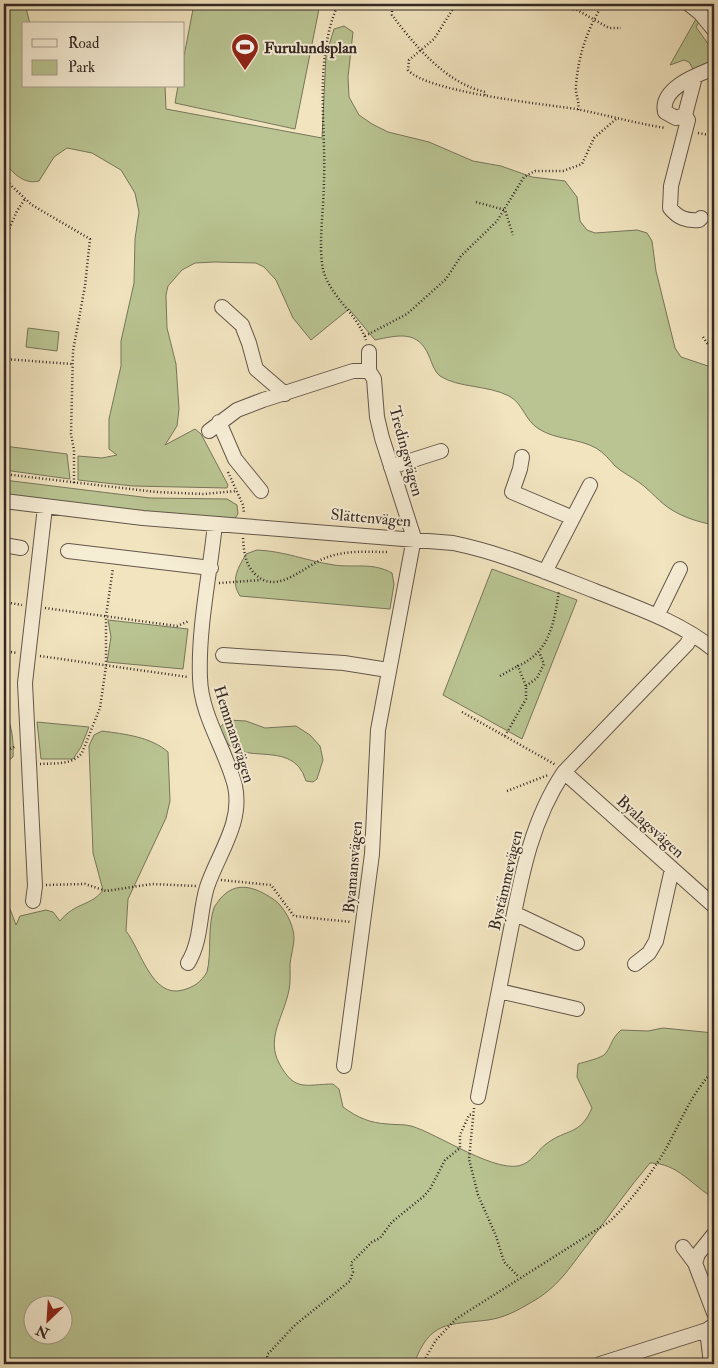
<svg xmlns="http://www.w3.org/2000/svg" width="718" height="1368" font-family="'IM FELL Double Pica',serif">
<rect width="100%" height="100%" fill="#f1e4bf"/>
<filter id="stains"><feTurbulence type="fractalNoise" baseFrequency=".004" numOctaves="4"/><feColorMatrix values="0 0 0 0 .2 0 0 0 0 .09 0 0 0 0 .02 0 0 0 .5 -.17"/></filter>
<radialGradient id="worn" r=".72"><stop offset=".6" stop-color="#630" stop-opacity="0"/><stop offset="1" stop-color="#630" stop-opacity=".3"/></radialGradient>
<path fill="#b9c492" stroke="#77765b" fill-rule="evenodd" d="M4,4H25L30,24H24V86H165L166,109L322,138L326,55L334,29L344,26L353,32L348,77L349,97L359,115L372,124L388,132L429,142L473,161L501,166L532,177L565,181L577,197L580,221L587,230L595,233L637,230L647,233L652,241L656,271L675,348L681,357L714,368V525C699,522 685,518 672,510C660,503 651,491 640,483C632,477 623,473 615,466C609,459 604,453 596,448C578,438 556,440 539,429C525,421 523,403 509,396C488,385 458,388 440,376C434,371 432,363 429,356C418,330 399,335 375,340L349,309L311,340L293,318L276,280L264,267L256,263L214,262L195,263L182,270L168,286L166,295L167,328L176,364L179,409L177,426L165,445L195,429L201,434L228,485L227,488L133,486L78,480V456L102,458L117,455L109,449V419L121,366V341L134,283L135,239L139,212L135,193L121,170L92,153L67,148L54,157L39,181C24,185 13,173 4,162Z
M194,4H320L295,129L175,103L178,86H184V56Z
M696,19L700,21L696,27L714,52V61L694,71L689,62L684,60L670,65Z
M28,328L59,332L57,351L26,347Z
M4,446L67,454L70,479L4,470Z
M4,480L150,498L227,499L237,505L238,514L235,518L162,514L4,496Z
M257,550C284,551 307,561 334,565C355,568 372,562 392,573L394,584L390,609L240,596C230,581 238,568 246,554Z
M492,569L577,600L522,739L443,695Z
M108,620L188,629L183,669L107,662L111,637Z
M4,712C12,722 14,743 13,757L4,764Z
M228,720L246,721L265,728L296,726L310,735L320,746L323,760L317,779L313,782L306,781C292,732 229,776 220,727Z
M37,722L89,727L81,747L73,759H41Z
M102,731C125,734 151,737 168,752L170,801L166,818L128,899L126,931C141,950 152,999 183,990C194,987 201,982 207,972C212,952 207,928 214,908C215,905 218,902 220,899C236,880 255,887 273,899C284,906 294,925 294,938C294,946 291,955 290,964C290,977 291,985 287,998C281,1020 267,1040 279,1063C295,1093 306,1084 333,1084L339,1089L343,1107C358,1118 370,1123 388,1124C396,1125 404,1124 411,1126C437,1133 500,1177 524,1164C534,1159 538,1150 546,1144C567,1128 580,1136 592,1108L577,1077L578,1064C584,1062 602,1058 605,1054C612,1046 610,1040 621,1030L648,1031L663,1028L714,1033V1198C692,1186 678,1163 650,1163C628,1189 608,1217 588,1244C569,1268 558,1288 530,1303C517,1311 503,1318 488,1320C448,1325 430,1320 414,1364H4V903L10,909L16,925L20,916L46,910L53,912L60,921C75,902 92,906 103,890L93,853L89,746L94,735ZM32,1306H62V1336H32Z"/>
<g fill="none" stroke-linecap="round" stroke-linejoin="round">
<g stroke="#64574b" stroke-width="16">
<path id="minor" d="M689,4L700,13L714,30
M695,77L685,115L676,118L665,112C660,88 697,75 714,68
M685,115L688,120L671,186L670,208C678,218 686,221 699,220L701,218
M222,307L242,325L249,343L256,369L285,394
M369,352V371
M219,422L235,459L261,491
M209,431L237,410L263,400L353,371H369L374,379L377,417L382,438L414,538L378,730L372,854L344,1066
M522,457L520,469L512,492L573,518
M391,467L441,451
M4,501L143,518L453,543C502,553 548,573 595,591C635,607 681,622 714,650
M4,545L21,548
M68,551L211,568
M545,572L590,485
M657,616L680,569
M223,655L344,663L388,670
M564,772L714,906
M33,901L35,886L25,683L45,507
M514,913L577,943
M188,963C202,940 199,913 207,887C218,854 243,823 235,786C226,750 201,716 200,678C198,627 210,574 215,524
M635,964L649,953L656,941L672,869
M499,991L577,1009
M478,1097C488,1046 498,995 508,944C520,884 529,824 564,772L687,644L692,635
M683,1247L695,1263L714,1313
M695,1263L698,1254L714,1234
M707,1330L711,1364
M600,1364L707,1330L714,1325"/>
</g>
<path stroke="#352824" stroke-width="2.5" stroke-dasharray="1 2.5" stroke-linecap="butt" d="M338,4C314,60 326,122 324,181C324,206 318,246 323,269C329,296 357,313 366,340
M392,4V15C415,46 446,83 485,92V96
M456,4L434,39L409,60L408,70C427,92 543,104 576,109C606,115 635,123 665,128
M549,4L577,10L609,28H621
M578,110C580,101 575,95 576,86C578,57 587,29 603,4
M698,133L714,136
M4,179L32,205L90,239L85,286L73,351L71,434L74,450V484
M476,202L505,210L513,235
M5,238L17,211L25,199
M365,336L407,314L446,279L461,256L497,221L524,177L535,171H563L582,164L594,138L616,119
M703,337L707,343L714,345
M4,359L72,364
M228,472L243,505L244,513
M4,474L156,492L203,494L237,491
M243,538C244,552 245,564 255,574C278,597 305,564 328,557C347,550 369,552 389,552
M219,583L261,580
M4,602L22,605
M45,608L177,626L189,621
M4,651L17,653
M40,656L188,677
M500,676L518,666
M526,686L537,678L544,664L539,652
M462,712L556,765
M505,736L526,699V686L518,666C550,652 554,623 559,591
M4,752L16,746
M40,764C56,763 72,765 82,753L100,708L106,666V616L113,568
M507,791L548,775
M221,880L271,885L294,916L351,922
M46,885L85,884L106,891L152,884L196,886
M474,1108L469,1159L478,1195L496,1236L504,1262L519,1277
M268,1364L267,1355L295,1325L350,1281L353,1272L351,1263L372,1242L380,1238L392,1222L424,1196L430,1189L445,1160L460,1148V1135L469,1115L472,1114
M422,1364L436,1340L456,1319L609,1222C631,1201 649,1177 664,1152C680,1124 691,1093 714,1070"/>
<use href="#minor" stroke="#f6edd5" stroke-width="14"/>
</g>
<defs>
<g id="stadium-pin" transform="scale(1.4375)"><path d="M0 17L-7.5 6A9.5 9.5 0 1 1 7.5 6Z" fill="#8f2418" stroke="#f6edd5"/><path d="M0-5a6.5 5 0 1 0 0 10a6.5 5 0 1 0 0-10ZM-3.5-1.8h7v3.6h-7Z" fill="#fff"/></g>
</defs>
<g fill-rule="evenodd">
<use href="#stadium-pin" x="245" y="47"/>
</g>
<g text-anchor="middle" stroke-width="4" stroke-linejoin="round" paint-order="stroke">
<g font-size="16" font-weight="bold" fill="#352824" stroke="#f6edd5" text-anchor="start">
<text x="264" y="53">Furulundsplan</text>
</g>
<g font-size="16" fill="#352824" stroke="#f6edd5">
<text transform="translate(407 451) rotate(75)" y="6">Tredingsvägen</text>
<text transform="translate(371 517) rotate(5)" y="6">Slättenvägen</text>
<text transform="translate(235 734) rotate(72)" y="6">Hemmansvägen</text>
<text transform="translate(651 826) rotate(42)" y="6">Byalagsvägen</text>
<text transform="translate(352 867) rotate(-85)" y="6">Byamansvägen</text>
<text transform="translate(505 880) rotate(-77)" y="6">Bystämmevägen</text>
</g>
</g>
<rect width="718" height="1368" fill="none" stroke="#f1e4bf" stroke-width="20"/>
<rect x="5" y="5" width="708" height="1358" fill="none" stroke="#352824" stroke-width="2.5"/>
<rect x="10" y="10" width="698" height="1348" fill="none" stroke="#352824"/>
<rect x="22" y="22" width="162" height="65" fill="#f6edd5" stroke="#a99e8e"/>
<rect x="32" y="39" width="25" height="8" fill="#f6edd5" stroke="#a99e8e"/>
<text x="68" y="48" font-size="15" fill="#352824">Road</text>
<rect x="32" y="60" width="25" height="15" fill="#b9c492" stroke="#a99e8e"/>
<text x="68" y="72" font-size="15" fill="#352824">Park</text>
<g transform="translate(48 1320) rotate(205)"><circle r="24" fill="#f6edd5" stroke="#a99e8e"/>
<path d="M0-4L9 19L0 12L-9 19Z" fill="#8f2418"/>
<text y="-8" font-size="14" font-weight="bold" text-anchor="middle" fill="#352824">N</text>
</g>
<rect width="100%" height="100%" filter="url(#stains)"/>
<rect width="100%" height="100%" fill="url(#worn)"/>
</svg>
